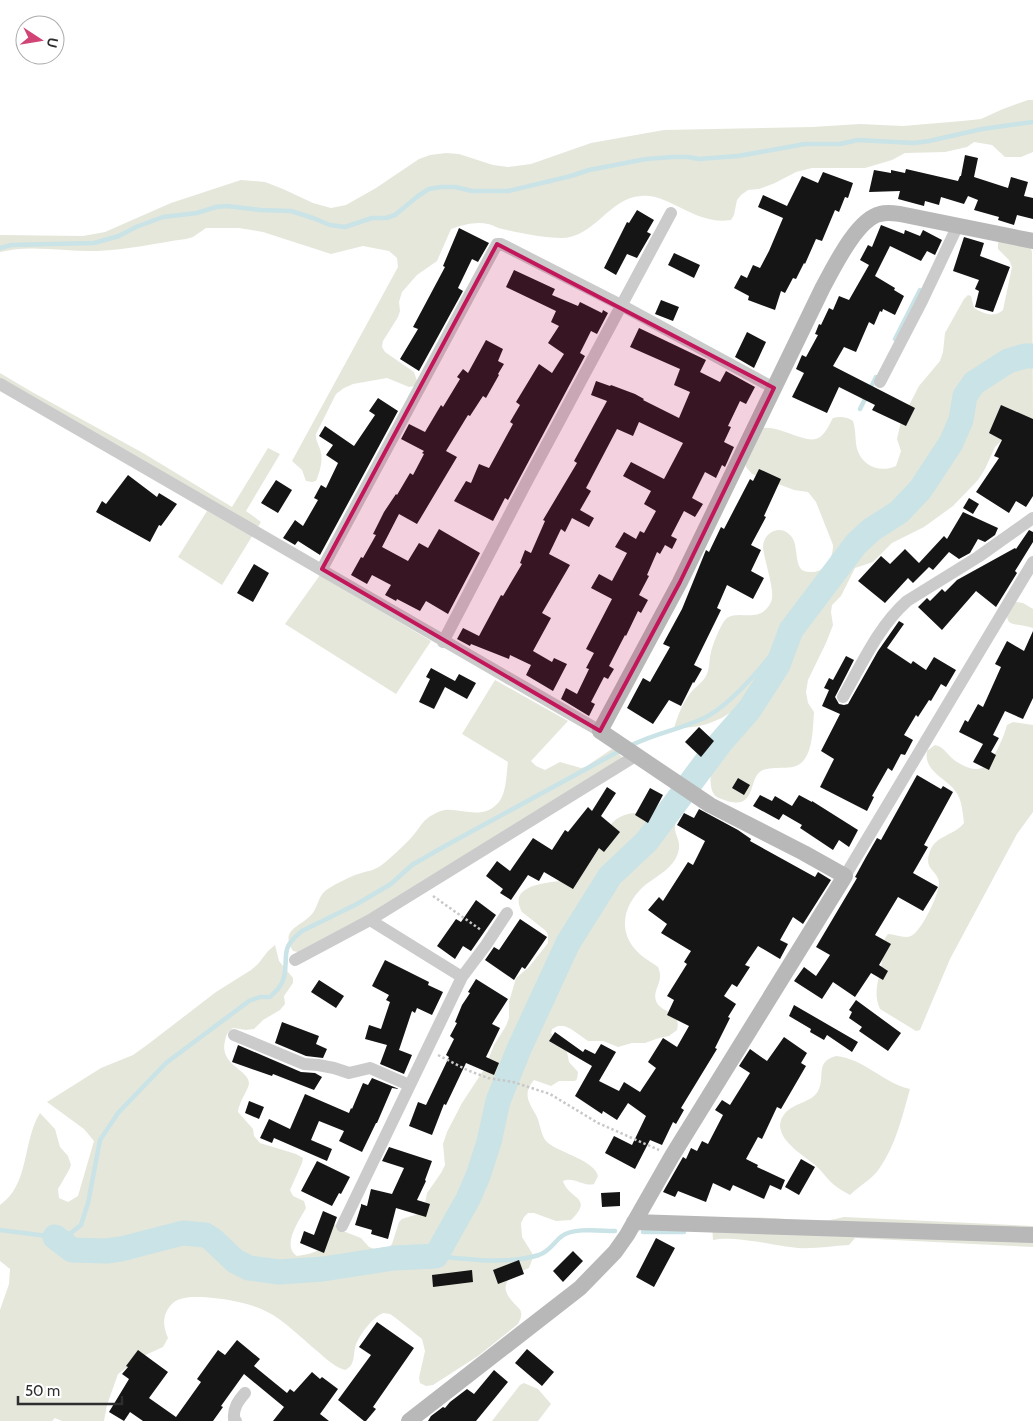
<svg xmlns="http://www.w3.org/2000/svg" width="1033" height="1421" font-family="Cabin,sans-serif">
<rect width="100%" height="100%" fill="#fff"/>
<path fill="#e5e7db" d="M1028,100H1033V152L1021,157H1005L992,145L974,142L967,147L945,152L905,153L892,160L865,168H812L796,172L775,183L759,189L748,190L741,195L737,200L734,215L731,220C695,226 670,193 641,196C609,198 595,237 562,238C542,238 521,233 502,229C497,228 493,225 488,224C476,221 462,225 451,229L437,261L417,275L402,292L399,302L400,311L398,317L383,341L382,347L385,352L414,372L417,381L415,386L409,387L387,378L353,384L344,388L336,394L316,434C315,441 320,446 321,453C323,462 319,474 316,481L312,482L306,481L302,470L292,461L398,267L397,258L389,251L363,246L331,254L263,232L239,228H206L193,237L186,239C156,243 127,250 97,251C66,252 30,244 0,252V235L83,236L105,232L171,203L241,180L265,182L283,189L313,203L331,208L346,205L376,188L419,159L430,155L446,153L459,154L493,165L508,167L531,164L591,143L664,130L812,127L860,124L903,126L962,121L981,119L1003,109Z
M1002,237L1030,245L1032,252L1033,422L1001,441L995,447L985,469L978,480L953,506L924,527L892,543L873,562L855,568L841,596L832,605L831,612L833,625L826,643L808,680L806,692L808,703L814,712C813,726 813,749 804,760C794,773 775,764 761,771C747,780 758,815 719,798C714,796 712,792 711,786C706,752 738,745 740,715L735,711C729,712 724,718 717,720C703,727 689,728 674,728C678,715 683,702 692,691C697,686 704,681 707,674C710,667 709,659 711,652C713,644 721,623 727,618C740,609 760,625 771,602C776,592 764,560 763,547C763,533 780,524 790,535C799,543 794,563 802,570C805,572 810,572 813,572C827,571 833,557 833,545L816,502L808,492L794,490L752,474L746,467L745,460L759,429C777,422 807,447 820,437C826,433 830,423 833,418C840,416 848,417 853,421C856,430 855,440 857,449C863,467 880,473 896,466L901,451L897,439L901,421L919,386L940,361L943,352L945,333L964,299L968,295L971,296L974,308C984,314 994,318 1003,310L1012,267L1009,260L998,249V243Z
M0,373L32,392L143,453L232,507L268,448L280,454L246,511L261,522L222,585L178,557L207,511L0,391Z
M320,575L431,641L396,694L285,624Z
M1017,602L1023,603L1033,609V628C1015,622 999,629 1012,603Z
M495,680L568,721L531,761L536,766L545,770L560,762L581,768L585,767L612,749L615,750L624,759L431,881L298,952L293,951C279,929 301,927 312,914C318,907 318,897 325,891C333,885 346,879 355,875C366,871 375,871 383,864C392,857 403,846 411,838C422,826 421,820 438,812C456,804 478,822 496,805C507,796 506,775 508,762L462,734Z
M1013,722L1033,725V812L1017,834L950,959L920,1030L916,1031L880,1009C872,992 880,978 882,961C884,951 881,942 888,934C895,934 904,939 911,936C921,932 940,893 939,882C937,869 923,870 930,851C936,835 954,836 964,823C963,814 962,803 958,795C950,779 923,773 927,751L935,745C944,747 947,754 953,759C959,764 973,772 982,768C993,764 1004,736 1007,725Z
M676,798L682,800L683,803C680,810 675,817 675,825C674,838 684,841 676,858C669,871 655,877 644,886C626,902 617,927 634,948C640,956 650,961 658,967C665,982 652,989 656,1001C661,1014 682,1010 677,1030L669,1036L659,1038L645,1043H632L618,1047L603,1041H588L571,1029L564,1026H558L552,1029L551,1033L567,1052L569,1062L578,1072L577,1079L575,1081H559L551,1086L534,1080C522,1094 529,1102 536,1115C541,1124 540,1136 548,1143C561,1153 595,1161 598,1176L594,1184C583,1187 574,1176 563,1181C568,1199 595,1197 571,1220L556,1221L534,1213H528L524,1217L521,1223L522,1237L532,1253V1260L529,1268C511,1275 496,1284 513,1302C516,1306 520,1308 521,1312C522,1316 520,1320 518,1324L478,1356L433,1385L426,1386L420,1383L419,1378L425,1351L422,1339L397,1319L390,1314L383,1313C372,1318 362,1332 357,1342C352,1352 357,1365 345,1370C330,1365 323,1355 311,1346C301,1337 290,1327 279,1319C257,1303 228,1299 202,1297C191,1297 178,1296 170,1306C162,1316 163,1327 168,1338L163,1347L141,1357L118,1374L107,1405L104,1421H62L55,1418L52,1421H0V1310L9,1284L10,1269L0,1261V1205C30,1184 22,1142 40,1113L55,1129L60,1147L68,1156L71,1165L69,1170L58,1189L59,1198L68,1202L78,1196L94,1141L84,1129L47,1102L101,1068L133,1055L147,1045L216,992L251,970L258,964L268,951L275,945L279,961L293,978V983L284,996L285,1004L280,1010L263,1020L254,1029L246,1030L233,1028C228,1031 226,1035 225,1041C219,1065 248,1069 249,1083C249,1089 239,1101 238,1112L253,1129L254,1136L260,1143L296,1154L303,1158L302,1163L290,1190L293,1196L304,1201L306,1208C299,1221 281,1245 297,1256C324,1252 322,1249 332,1224L337,1225L343,1231L361,1238L369,1247L380,1251L386,1250L392,1244L399,1222L402,1219L421,1213L424,1208L427,1193L441,1173L445,1165L443,1144L447,1132L462,1103L485,1068L494,1045L506,1026L509,1018V1002L516,978L529,967L548,943V935L546,931L522,912C506,883 551,883 567,880L613,822C629,808 642,816 659,809C666,807 670,801 676,798Z
M836,1056C865,1059 883,1083 910,1089C902,1117 896,1145 879,1169C871,1180 859,1186 850,1195C845,1192 839,1189 834,1185C827,1179 822,1171 815,1165C802,1154 766,1134 786,1112C795,1103 812,1102 818,1091C826,1077 814,1062 836,1056Z
M844,1217L1033,1226V1247L855,1238L849,1245C832,1246 815,1249 798,1248C775,1246 734,1235 713,1240L712,1225L718,1219C735,1218 752,1217 769,1218C798,1219 814,1225 844,1217Z
M524,1383L538,1389L551,1404L538,1421H492L520,1385Z"/>
<g fill="none" stroke-linecap="round" stroke-linejoin="round">
<path stroke="#c9e3e6" stroke-width="4.5" d="M0,248L11,245L94,243L119,236L136,227L163,217L197,213L216,207L227,206L260,210L291,211L313,218L330,225L345,227L372,218H386L395,215L418,196L429,189L441,187H455L472,191H508L571,176L589,170L646,159L672,157H688L699,159L738,156L805,144H840L858,140L914,143L929,141L982,129L1033,122
M895,339L920,290
M860,409L876,377
M630,746C653,734 678,730 702,719C733,705 770,657 791,630
M0,1230L55,1237L71,1233L81,1225L88,1203L100,1140L118,1113L166,1063L249,1001L260,997H270C276,991 282,986 284,977C289,955 279,949 302,931L357,904L391,884L412,865L445,846L621,750
M643,1232H684
M436,1256C469,1259 506,1265 539,1255C550,1251 554,1242 562,1236C574,1227 602,1231 615,1231"/>
<path stroke="#c9e3e6" stroke-width="25" d="M55,1237L72,1250L106,1251L121,1249L183,1233L205,1235L213,1240L235,1261L249,1268L279,1272L323,1269L394,1258L436,1256L468,1199L478,1176L489,1142L498,1101L519,1049L568,943L610,876L647,841L721,742L749,710L778,665L791,630L856,544L871,530L899,512L920,490L951,443L961,420L965,396L974,383L1008,361L1025,356H1033"/>
</g>
<path fill="#151515" d="M965,155L978,158L974,177L1008,188L1011,177L1028,182L1024,196L1033,198V219L1017,215L1014,225L998,220L999,217L974,210L978,200L968,196L964,204L941,197L939,205L925,201L924,206L898,199L900,191L869,192L874,170L891,173V170L905,173L906,169L958,181L960,176H961Z
M823,172L853,183L848,198L845,197L839,212L835,210L822,241L816,239L805,264L804,263L796,279L793,278L785,293L781,291L775,310L748,300L749,296L734,288L741,275L747,278L753,265L760,268L769,251L783,218L758,207L763,195L787,206L802,176L818,183Z
M637,210L654,220L647,232L651,234L637,258L627,254L616,275L604,268L627,222L629,223Z
M881,225L904,234L905,230L920,236L923,230L942,240L935,255L927,251L921,261L890,246L875,276L895,288L894,290L904,296L895,315L883,309L882,312L880,311L874,325L869,322L856,352L844,347L833,366L915,408L906,426L872,410L875,405L839,387L827,413L792,397L804,373L796,369L802,355L806,357L818,335L815,334L819,324L821,325L829,308L833,310L839,296L849,300L869,265L860,260L868,245L872,247Z
M459,228L489,243L478,262L472,259L458,288L463,291L419,371L400,359L418,329L413,327L445,267L443,266Z
M964,237L984,243L980,256L1010,267L993,312L975,307L979,291L975,289L979,280L953,271Z
M674,253L700,265L694,278L668,265Z
M514,270L555,289L552,295L578,306L580,302L602,313L603,310L608,313L597,334L591,331L580,353L585,356L508,500L505,498L493,521L454,501L466,481L471,483L479,464L489,468L513,424L510,422L520,405L516,402L539,364L552,373L564,354L548,343L559,326L551,322L556,311L506,287Z
M661,300L679,307L673,321L655,314Z
M639,328L706,360L700,372L720,382L726,371L755,387L746,404L740,401L728,426L731,427L724,442L734,447L725,467L722,465L716,478L705,472L692,498L703,504L695,517L684,511L671,536L677,539L672,549L665,545L660,554L657,552L647,575L649,576L639,595L648,600L641,613L638,611L626,636L625,635L609,666L614,669L608,679L604,677L591,702L595,704L589,716L561,699L566,688L577,694L589,669L586,668L594,653L586,649L612,599L591,588L599,574L612,581L627,553L615,547L624,532L636,539L640,531L644,533L656,511L644,504L651,491L623,476L631,462L664,479L683,443L639,422L633,436L617,429L586,488L591,491L580,510L594,518L589,527L572,518L565,532L561,529L549,554L570,565L542,613L551,618L533,651L552,662L554,658L567,664L553,691L526,675L531,665L510,655L509,659L471,644L470,646L457,639L463,628L479,636L501,595L503,596L522,564L520,563L525,550L531,553L545,521L543,520L577,463L574,461L607,401L591,395L596,381L610,386L611,385L635,394L644,399L643,400L679,418L690,392L674,385L680,369L630,347Z
M747,332L766,342L754,368L735,357Z
M486,340L503,349L498,361L504,364L498,374L499,375L486,398L483,396L470,416L468,415L446,451L457,457L417,524L399,514L382,547L408,561L419,543L428,548L439,529L480,553L448,614L426,601L420,611L397,599L396,601L385,595L391,585L372,575L367,584L351,575L361,557L363,558L376,535L373,534L384,512L396,494L397,495L410,473L413,475L424,454L422,453L424,451L401,439L409,424L425,432L441,405L443,407L460,379L457,377L463,369L468,373Z
M378,398L398,411L320,555L298,541L295,545L283,538L295,520L303,526L318,500L314,498L321,485L326,488L338,463L326,455L333,445L319,436L325,426L354,446L375,415L369,411Z
M1001,405L1033,419V496L1026,507L1016,501L1009,513L976,492L999,458L994,456L1002,440L989,433Z
M759,469L781,479L764,516L766,517L751,545L761,550L751,571L764,578L753,599L727,585L717,608L721,610L694,665L702,669L694,683L693,682L681,706L669,700L653,724L627,708L643,678L650,682L670,647L663,644L682,609L706,550L709,552L721,527L724,529L750,479L753,481Z
M128,475L157,497L159,493L177,504L161,526L159,525L150,542L96,512L102,501L106,504Z
M276,480L292,490L278,513L261,503Z
M969,498L979,504L973,514L963,508Z
M963,512L998,528L995,535L985,542L978,539L970,553L959,559L949,552L933,570L929,567L913,583L908,578L885,603L858,581L881,556L890,564L905,549L919,563L944,536L947,539Z
M1029,530L1033,532V542L1015,571L1017,573L996,607L976,591L942,630L918,607L927,598L930,601L942,589L945,592L957,580L1015,548L1016,549Z
M254,564L269,573L253,602L237,593Z
M899,621L904,624L887,648L911,664L913,661L926,670L934,657L956,670L946,687L941,684L931,701L929,700L918,717L916,715L904,735L913,740L905,755L901,754L892,771L888,768L872,796L874,797L867,811L820,787L834,759L821,751L840,714L822,706L829,690L824,688L829,678L833,680L846,656L854,660L835,697L839,704L844,705L848,704L878,651Z
M1033,631V698L1023,719L1005,711L993,735L999,738L991,752L996,755L989,770L973,762L983,744L959,732L965,720L968,722L978,704L983,707L1001,667L995,664L1007,641L1024,651Z
M431,668L455,681L459,674L476,683L467,699L445,687L434,709L419,702L430,679L426,677Z
M699,727L714,741L701,757L685,742Z
M917,775L941,789L943,786L953,792L924,845L928,847L913,873L938,887L923,911L898,897L875,935L891,944L879,965L888,971L883,980L871,973L855,997L833,982L822,999L794,981L804,967L816,976L830,955L816,947L857,878L855,877L866,857L877,838L881,840Z
M738,778L750,785L744,795L732,788Z
M607,787L616,793L601,816L620,832L604,852L599,848L573,889L544,872L539,881L528,875L511,900L500,893L503,889L486,876L497,861L510,871L533,838L552,850L565,830L568,832L588,807L592,811Z
M650,788L663,795L648,823L635,815Z
M760,795L772,801L775,796L792,806L799,795L812,802V801L858,830L849,847L839,840L833,850L800,828L802,825L783,814L779,820L753,806Z
M699,809L738,830L751,839L750,841L815,877L818,872L831,880L803,924L793,917L780,940L788,944L780,959L758,946L745,965L750,967L737,987L732,984L724,996L736,1004L728,1017L730,1018L715,1048L717,1049L681,1108L684,1110L676,1124L673,1122L662,1145L650,1140L635,1169L605,1153L614,1136L632,1145L646,1116L628,1103L617,1120L603,1111L602,1114L575,1096L592,1066L549,1041L555,1032L583,1052L585,1049L595,1054L601,1044L616,1052L599,1081L619,1091L624,1082L640,1092L656,1068L648,1062L663,1038L677,1047L689,1026L667,1015L674,1000L667,996L687,964L684,962L691,951L661,933L667,924L648,910L659,897L663,901L688,862L693,865L705,841L677,825L684,813L694,818Z
M476,900L496,915L471,951L463,946L455,959L437,946L456,919L461,922Z
M520,919L547,937L525,969L522,967L514,980L485,960L494,947L499,950Z
M385,960L429,982L428,985L443,992L432,1015L417,1008L415,1013L412,1011L399,1050L412,1055L404,1074L380,1064L387,1045L365,1039L369,1025L381,1029L390,1002L386,1000L389,995L372,986Z
M476,979L508,999L492,1024L500,1028L486,1057L499,1063L494,1075L466,1063L446,1105L444,1104L432,1135L409,1126L418,1102L426,1105L449,1057L446,1055L454,1039L450,1036L457,1023L455,1022L462,1005L470,993L468,992Z
M319,980L344,996L336,1008L311,992Z
M856,1000L901,1033L888,1051L859,1031L862,1027L849,1018L852,1012L849,1010Z
M794,1005L858,1042L852,1052L827,1035L824,1040L810,1032L811,1029L789,1016Z
M282,1022L319,1036L316,1044L327,1049L323,1058L306,1056L275,1043Z
M784,1037L807,1053L801,1063L806,1066L781,1109L777,1107L762,1139L758,1137L746,1159L758,1165L757,1167L785,1180L781,1190L770,1185L764,1199L733,1185L730,1191L713,1183L706,1202L678,1191L675,1197L663,1192L683,1157L686,1159L691,1148L697,1151L702,1141L708,1144L723,1115L715,1110L722,1100L730,1105L750,1073L739,1066L750,1049L767,1061Z
M238,1045L301,1072L315,1073L322,1077L314,1090L273,1074L272,1076L232,1062Z
M372,1078L399,1089L392,1088L377,1123H376L362,1152L339,1141L344,1131L319,1121L311,1140L332,1149L327,1161L274,1138L272,1143L260,1138L269,1119L290,1129L305,1094L349,1113L351,1108L352,1109L363,1083L368,1085Z
M249,1101L264,1107L259,1119L245,1113Z
M389,1147L432,1161L425,1180L426,1181L417,1200L430,1204L426,1217L396,1208L388,1239L371,1234L372,1230L355,1225L361,1206V1204L367,1206L371,1189L392,1194L404,1168L382,1161Z
M801,1159L815,1167L799,1195L785,1187Z
M317,1161L350,1177L341,1194L339,1193L332,1206L301,1191Z
M620,1192V1206L602,1207L601,1193Z
M323,1211L337,1217L324,1253L300,1243L304,1231L314,1235Z
M656,1238L675,1248L654,1287L636,1277Z
M573,1251L583,1261L563,1282L553,1271Z
M519,1260L524,1274L498,1284L493,1270Z
M472,1270L473,1282L433,1287L432,1275Z
M377,1322L414,1348L373,1407L376,1409L366,1421H364L338,1400L371,1355L359,1347Z
M237,1340L260,1359L254,1366L287,1393L290,1389L294,1392L312,1372L320,1379L322,1377L338,1389L320,1414L329,1421H273L284,1407L244,1374L221,1406L223,1407L213,1421H143L130,1412L124,1421L109,1412L129,1379L122,1374L128,1367L126,1366L138,1350L168,1372L149,1398L176,1417L201,1382L197,1379L218,1350L225,1355Z
M527,1349L554,1372L542,1386L515,1363Z
M494,1370L508,1382L476,1421H428L431,1416L443,1407L445,1408L450,1402L467,1389L474,1394Z"/>
<g fill="none" stroke-linecap="round" stroke-linejoin="round">
<path stroke="#c8c8c8" stroke-width="2.5" stroke-dasharray="2.5 2.5" stroke-linecap="butt" d="M433,896L481,930
M438,1055L467,1070L488,1078L513,1082L550,1094L598,1123L659,1150"/>
<path stroke="#cbcbcb" stroke-width="12" d="M880,382L922,301L958,225
M0,384L600,731
M322,569L497,244H501L621,305L774,388
M443,642L525,485L671,213
M843,697C862,664 878,627 907,601L978,557L1033,518
M845,876L1033,562
M370,920L462,977
M295,960L370,920L637,755
M234,1035L304,1064L318,1065L334,1068L349,1073L370,1068L409,1085
M342,1226L462,977L486,945L507,913
M236,1421L234,1419C233,1408 238,1401 245,1393"/>
<path stroke="#b8b8b8" stroke-width="16" d="M634,1222L1033,1235
M409,1421L580,1288L615,1252L627,1235L672,1156L845,876L804,853L710,805L600,731L680,582L823,287C834,267 857,219 880,214C887,212 893,213 900,214L1033,241"/>
</g>
<path fill="#c2185b" fill-opacity="0.2" stroke="#c2185b" stroke-width="4" stroke-linejoin="round" d="M497,244L774,388L680,582L600,731L322,569Z"/>
<g transform="translate(40 40) rotate(102)"><circle r="24" fill="#ffffff" stroke="#ababab"/>
<path d="M0-4L9 19L0 12L-9 19Z" fill="#d14476"/>
<text y="-8" font-size="14" font-weight="bold" text-anchor="middle" fill="#2e2e2e">U</text>
</g>
<path d="M18 1396v8h104v-8" fill="none" stroke="#2e2e2e" stroke-width="2.5"/>
<text x="25" y="1396" font-size="15" fill="#2e2e2e" stroke="#ffffff" stroke-width="4" paint-order="stroke">50 m</text>
</svg>
